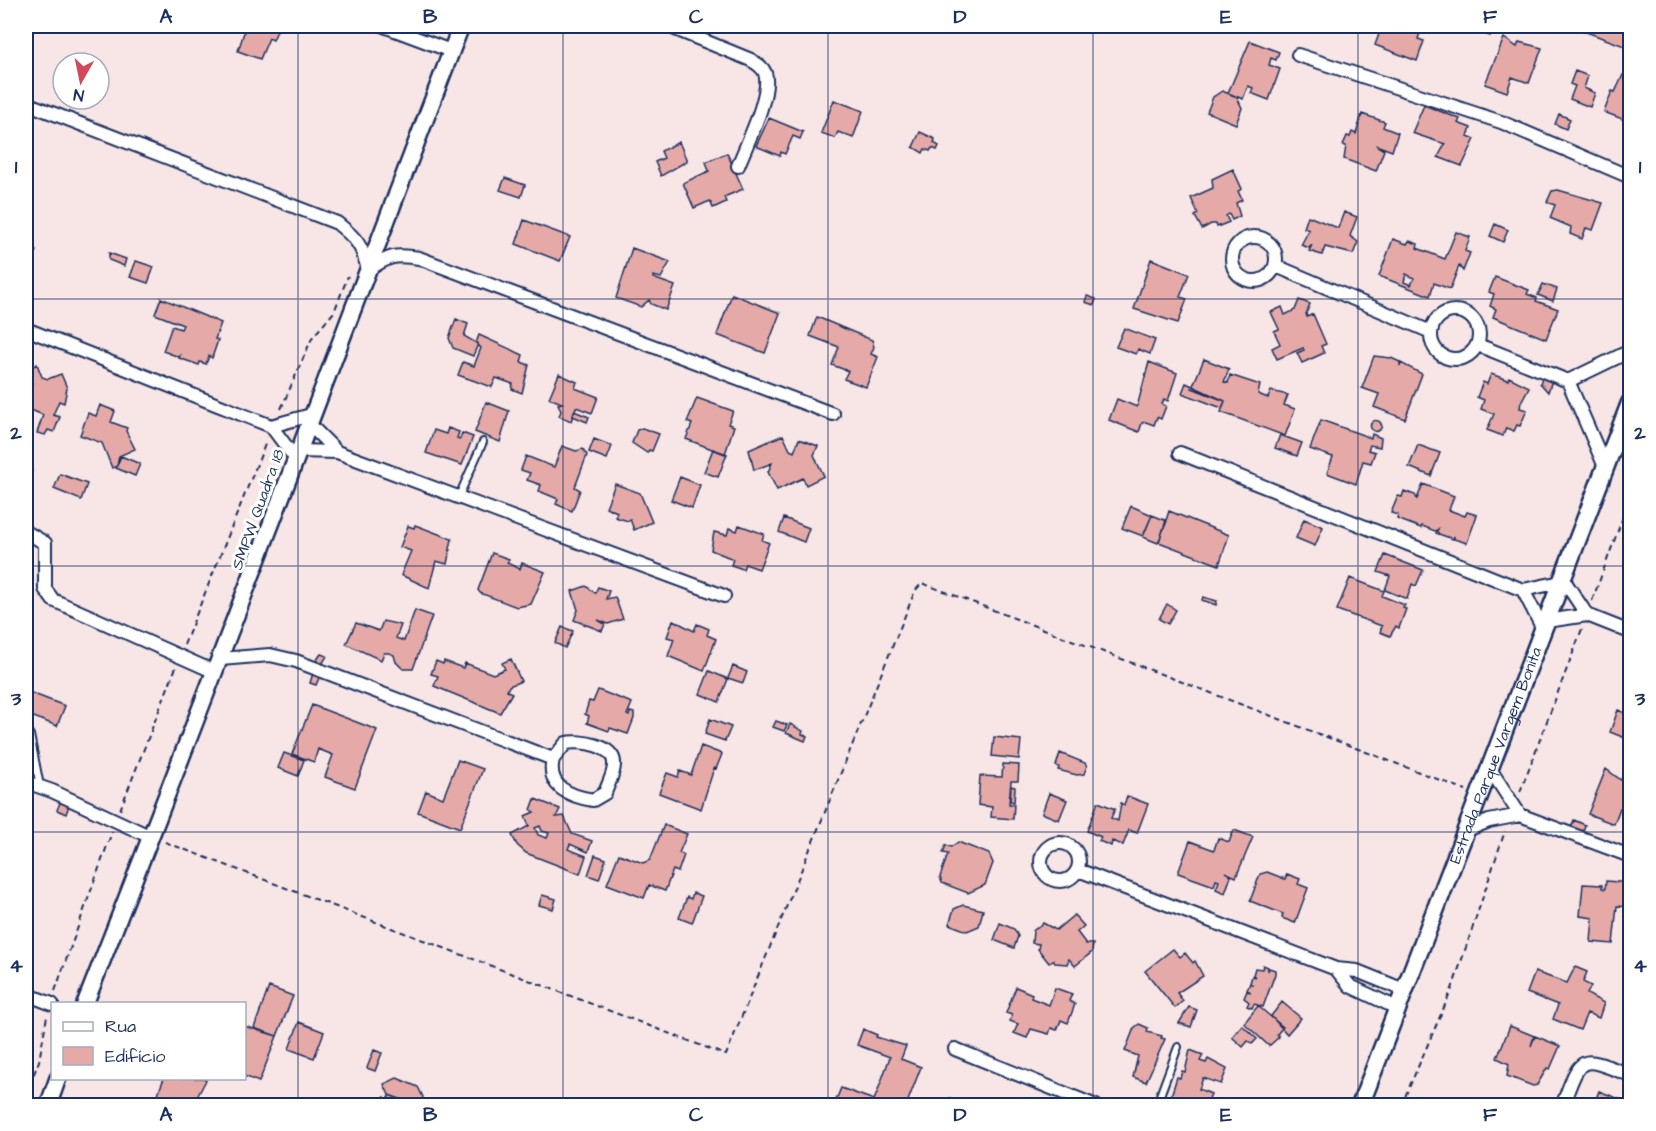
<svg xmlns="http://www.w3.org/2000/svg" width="1656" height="1131" font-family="'Architects Daughter',sans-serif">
<rect width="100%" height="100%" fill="#f7e6e5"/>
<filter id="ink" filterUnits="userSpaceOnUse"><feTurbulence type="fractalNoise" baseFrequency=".0167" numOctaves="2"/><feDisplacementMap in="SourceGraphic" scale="12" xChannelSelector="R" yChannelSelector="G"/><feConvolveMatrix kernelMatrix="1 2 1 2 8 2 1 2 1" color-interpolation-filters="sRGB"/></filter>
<g filter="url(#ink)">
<path fill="#e5aaa8" stroke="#1b2f5e" stroke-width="1.5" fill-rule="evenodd" d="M246,26H279L273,40L269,38L260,59L238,51Z
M1382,26H1422L1418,39L1424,41L1417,61L1375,45Z
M1469,26H1493L1490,36L1468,28Z
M1570,26H1630V46L1627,47Z
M1504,38L1517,47L1519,42L1542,48L1529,83L1512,77L1507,92L1485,84Z
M1250,41L1279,52L1276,60L1271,58L1269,65L1280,69L1269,100L1251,93L1253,88L1248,86L1243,99L1228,93Z
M1575,71L1588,76L1584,88L1595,93L1590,107L1570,99L1575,86L1570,84Z
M1623,75L1630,78V122L1604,112L1612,91L1615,92Z
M1222,91L1237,97L1242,108L1236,124L1207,112L1213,97Z
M834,100L863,111L853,138L838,132L835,138L821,133Z
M1424,105L1460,119L1458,123L1471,128L1468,136L1475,139L1462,166L1438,157L1445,144L1412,133Z
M1362,114L1385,122L1383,127L1398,133L1392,151L1376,145L1384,150L1376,171L1344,159L1346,146L1343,145L1347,136L1350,137L1352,132L1356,134Z
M1559,114L1570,119L1566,129L1555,124Z
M769,118L803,132L800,139L793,136L785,154L781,152L780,156L756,146Z
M920,132L935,139L934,143L939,146L937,150L932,148L930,151L925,149L923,153L913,147Z
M679,142L687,161L661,176L655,162L664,158L661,151Z
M727,153L743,189L724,197L726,202L713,208L710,201L694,208L683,183L709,171L706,162Z
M1233,169L1242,189L1238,191L1242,200L1236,203L1240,216L1232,220L1229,214L1226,216L1229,222L1217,227L1216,224H1211L1202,229L1195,216L1198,214L1191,198L1213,188L1212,179Z
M505,178L525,185L521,197L500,190Z
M1558,190L1603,203L1593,230L1586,228L1582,239L1570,234L1571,227L1550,218L1555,205L1547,202L1552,191Z
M1344,212L1357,217L1350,236L1358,242L1353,254L1325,247L1322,255L1309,251L1312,245L1309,248L1301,245L1309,230L1304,228L1308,216L1338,228Z
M524,220L570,237L560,261L516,244Z
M1495,224L1508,230L1503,242L1490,236Z
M1456,232L1470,237L1465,251L1470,253L1463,271L1459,266L1450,289L1434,283L1430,296L1379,276L1393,239L1407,244L1409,241L1418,244L1417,248L1445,259ZM1406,274L1414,278L1411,285L1404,282Z
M26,247L36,251L31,263L26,261Z
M632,248L670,262L661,278L653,276V278L675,286L666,310L651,304L649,300L641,307L616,298Z
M109,253L126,259L124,266L109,260Z
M1151,259L1189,274L1180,297L1187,299L1178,323L1134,309Z
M136,261L154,267L148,283L130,277Z
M1495,277L1529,290L1527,294L1537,298L1536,301L1558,309L1546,339L1493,317L1496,309L1490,306L1494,294L1489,292Z
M1543,284L1557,289L1553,301L1538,295Z
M732,294L780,313L765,353L717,335Z
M1087,296L1096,299L1094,305L1085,302Z
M161,298L221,323L215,339L218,340L212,358L209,356L206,364L200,362L199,365L179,358L181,354L179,357L163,351L172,326L181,329L183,325L155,314Z
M1299,300L1310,304L1306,314L1307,317L1313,314L1326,344L1321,346L1324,353L1302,363L1297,353L1304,350L1303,348L1277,359L1272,348L1280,344L1274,331L1279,329L1271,312L1282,307L1285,315L1295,310Z
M817,317L872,340L874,347L871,354L878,357L866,387L844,379L848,371L832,365L839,347L810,336Z
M456,319L468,324L464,336L478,344L473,356L453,348L449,338Z
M1124,328L1155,340L1150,354L1138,349L1136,354L1116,347Z
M479,335L523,355L521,362L529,365L522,393L512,389L513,384L496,378L492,387L458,375L463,362L474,366L481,348L476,343Z
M1374,356L1391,358L1400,362V366L1401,363L1422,374L1405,419L1374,407L1379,394L1362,388Z
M1204,359L1229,369L1224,382L1228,383L1230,375L1260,385L1258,394L1268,398L1271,391L1288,395L1284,405L1295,409L1285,436L1221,412L1225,401L1192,388Z
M1149,362L1177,373L1168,401L1164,399L1162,404L1166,406L1161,419L1157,417L1154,425L1146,422L1142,423L1139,432L1109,420L1117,399L1137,407Z
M37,364L42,377L48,379L61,374L67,388L64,403L59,401L53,415L60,417L54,432L48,430L45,435L37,433L43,415L26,408V386L30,388L32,383L26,370Z
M1545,371L1554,375L1548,392L1540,383Z
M559,374L577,382L575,388L598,397L592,413L576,407L571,421L559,416L561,411L558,404L562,403L549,398Z
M1491,374L1508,380L1509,377L1529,387L1521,402L1520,408L1527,410L1520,426L1517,425L1514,431L1506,428L1503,436L1487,430L1494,414L1481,409L1484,400L1477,397L1483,382L1487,384Z
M1186,383L1225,401L1222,408L1182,393Z
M697,398L733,411L728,424L734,426L725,454L686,439L692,424L687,422Z
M486,402L509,411L500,442L475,432Z
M100,405L115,411L111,422L127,428L126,431L135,449L119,456L117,466L112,468L102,443L80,435L88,413L96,416Z
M574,411L589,417L587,422L573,416Z
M1321,420L1371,438L1372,434L1381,438L1380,447L1370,445L1368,450L1375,452L1371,463L1363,461L1356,484L1327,473L1333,457L1310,449Z
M1370.5 426a5.5 5.5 0 1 1 11 0a5.5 5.5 0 1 1-11 0Z
M448,428L459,432L457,438L460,439L462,433L473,437L462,465L426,453L434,430L446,434Z
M642,428L659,434L652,451L649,450L647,453L632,443L637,430Z
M783,435L790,450L794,452L799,439L818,446L814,455L824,476L806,485L803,478L777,490L768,472L772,463L754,470L749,450Z
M1280,435L1302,443L1297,456L1275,448Z
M594,439L612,446L607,459L589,452Z
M1418,445L1440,453L1431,476L1409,467Z
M562,446L576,451L583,449L587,455L575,487L580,490L572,511L556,504L558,499L539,491L541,485L527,480L530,473L521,470L526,456L554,467Z
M713,449L727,454L718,477L704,472Z
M121,456L140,464L135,476L116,468Z
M26,467L32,470L26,488Z
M60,474L87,484L81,500L54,489Z
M680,477L700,485L692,508L671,500Z
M615,484L640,493L652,522L634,530L630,519L628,521L615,517L617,512L606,507Z
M1423,484L1454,496L1449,510L1465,516L1467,512L1477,515L1467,543L1454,539V536L1453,539L1436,533L1438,529L1435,531L1422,526L1421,528L1397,519L1398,515L1391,513L1398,496L1402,497L1404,491L1415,495L1417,499Z
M1131,506L1152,515L1143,536L1122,528Z
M1169,511L1229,535L1219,565L1159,542Z
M1152,515L1167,521L1158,543L1143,537Z
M784,518L809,528L804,542L779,532Z
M1304,519L1323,527L1315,546L1296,538Z
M415,525L452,539L447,564L436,561L429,588L401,575L411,551L400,547L408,526L414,528Z
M739,525L764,534L762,540L769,543L759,569L745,564L743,569L731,565L733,559L711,550L714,532L727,535L729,528L737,531Z
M492,553L509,559L507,563L520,569L522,563L545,572L531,604L517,607L480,593L478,590Z
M1385,555L1423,570L1416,586L1412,584L1407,599L1385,590L1390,576L1378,572Z
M1350,578L1384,591L1382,596L1405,605L1403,608L1406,609L1399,628L1396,626L1390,636L1380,632L1382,626L1337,610Z
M586,586L595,593L598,587L609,591L606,599L615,597L623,619L608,624L598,620L605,624L602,631L574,620L578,610L572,591Z
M1203,597L1217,601L1216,605L1202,600Z
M1167,604L1176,610L1168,624L1159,619Z
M415,610L432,616L413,669H403L396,662L394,655L389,653H384L381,660L346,644L356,623L379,631L383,621L401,625L396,638L404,641Z
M673,620L694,631L697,624L709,629L707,635L716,639L704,671L668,656L674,639L667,637Z
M562,627L573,631L565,648L555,643Z
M321,654L327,656L321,666L316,661Z
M511,659L521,681L509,686L507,691L512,693L500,713L434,686L438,676L431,674L436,661L443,664L444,661L463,668L465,663L493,674L505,669L502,663Z
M733,666L747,672L743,683L728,678Z
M709,671L728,679L719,702L700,694Z
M313,673L319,678L316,685L310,683Z
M598,690L632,703L627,715L629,716L630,712L634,713V718L628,734L610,728L609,731L587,723L589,716L585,714L589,701L593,702Z
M26,691L65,706L57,726L26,714Z
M312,705L377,730L355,788L325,777L333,755L318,749L314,762L292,754Z
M1618,710L1630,715V740L1610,732Z
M710,719L731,727L725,741L705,734Z
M776,721L787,725L784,731L773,727Z
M790,724L803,731L802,734L807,736L805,741L786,733Z
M994,737L1021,740L1019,759L992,756Z
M701,746L722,754L716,769L714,768L701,809L659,793L667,773L678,777L680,771L691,775Z
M284,753L304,760L298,776L278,768Z
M1060,753L1085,763L1087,766L1084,774L1077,775L1058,770L1059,767L1056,766Z
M458,760L483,769L460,828L418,812L426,791L443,798Z
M1003,764L1019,765L1018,781H1011L1009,804H1014L1013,819L991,817L992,807L978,805L980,776L1002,777Z
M1606,769L1621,780L1623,776L1630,779V794L1624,809L1620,808L1614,824L1588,814Z
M1011,786L1015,787L1014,802L1010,801Z
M65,791L73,794L66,814L57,810Z
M1049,793L1067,800L1059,820L1042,813Z
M1127,796L1148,804L1137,833L1129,830L1123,845L1112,841L1111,846L1099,841L1101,837L1087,831L1098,802L1115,809L1111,818L1118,821L1121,803L1124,805Z
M535,799L560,809L556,817L564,816L572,834L592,841L588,852L570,844L568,849L586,856L580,874L526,853L517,845L512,835L529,826L525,816L534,812L531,810ZM540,826L542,831L549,833L547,838L538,835L535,828Z
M1574,820L1585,825L1582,835L1570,830Z
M664,825L687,834L679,853L684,855L678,872L673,870L665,891L649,885L644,898L607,884L619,854L643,863L650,860Z
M1234,830L1253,837L1236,877L1225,872L1231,876L1225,893L1216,889L1219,881L1216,880L1214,886L1178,873L1190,841L1214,850L1218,838L1229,842Z
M958,842L989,854L993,863L985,885L968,893L942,883L940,877L948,854L943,853L946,845L951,847Z
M595,855L606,859L599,879L588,875Z
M1267,872L1285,879L1287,874L1300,879L1298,884L1308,888L1295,923L1282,918L1283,914L1250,901L1260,874Z
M1606,881L1630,883V907L1617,906L1613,944L1591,942L1593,918L1580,916L1583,884L1602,885V888L1605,889Z
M693,893L702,896L692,923L679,918L687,897L691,899Z
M542,895L556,899L553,909L539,905Z
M963,905L983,910L979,926L967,931L949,924L954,909Z
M1074,915L1084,926L1077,932L1086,944H1093L1092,952L1075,966L1069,959L1067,964L1055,963L1053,960L1049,963L1038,949L1039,944L1032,943L1033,931L1043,923L1056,930Z
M1000,923L1014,929L1018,936L1014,948L994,940Z
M1173,949L1180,957L1185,953L1193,963L1195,961L1203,976L1177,993L1183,1001L1175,1008L1145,971Z
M1263,965L1268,967V971L1269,968L1275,970V974L1263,1007L1254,1004L1252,1008L1247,1006L1249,1002L1244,998L1247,991L1251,992L1247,990L1250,983L1253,985L1250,983L1252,976L1256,977L1253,975L1255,968L1262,969Z
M1575,967L1587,972L1583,982L1591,986L1587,994L1604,1003L1599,1018L1587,1013L1580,1030L1553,1019L1558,1005L1527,993L1535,972L1567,983Z
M269,987L293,996L277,1036L254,1028Z
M1016,987L1032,994L1031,998L1049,1005L1055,988L1072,994L1069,1001L1075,1004L1068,1023L1061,1020L1057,1030L1051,1028L1049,1034L1031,1029L1027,1038L1014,1033L1018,1024L1010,1021L1012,1015L1006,1013Z
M1282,1002L1301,1018L1287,1034L1271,1016Z
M1258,1006L1283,1027L1277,1034L1279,1037L1269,1046L1244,1023Z
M1189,1007L1197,1010L1191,1027L1179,1023Z
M299,1022L324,1032L314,1058L289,1049Z
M1139,1024L1148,1028L1147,1032L1162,1036L1161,1038L1165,1039L1146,1082L1133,1077L1138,1056L1125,1051L1134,1028Z
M1242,1025L1257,1039L1252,1044L1248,1041L1243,1047L1232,1037Z
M244,1026L277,1036L259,1082L244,1076Z
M1510,1026L1534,1036L1531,1046L1535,1036L1560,1046L1550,1069L1547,1068L1537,1085L1533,1086L1507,1076L1509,1064L1497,1058Z
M863,1029L877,1035L876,1037L906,1046L901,1059L921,1067L906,1106L834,1105L841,1088L874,1100L877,1093L890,1057L857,1045Z
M374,1050L382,1053L375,1071L367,1068Z
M1190,1050L1203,1055L1200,1061L1206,1063L1208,1059L1227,1069L1221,1084L1203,1078L1199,1089L1211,1094L1206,1106L1192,1100L1190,1106H1185L1176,1102L1178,1098L1171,1096L1177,1077L1180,1078L1182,1071L1185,1072Z
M164,1078H204L206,1080L195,1101L200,1103L199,1106H172L156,1099Z
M397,1078L418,1087L423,1097L420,1106L389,1095L384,1084Z
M1599,1091L1630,1103V1106H1589L1591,1099L1595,1101Z
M389,1095L406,1102L405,1106L388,1105Z
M385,1097L388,1106H376L378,1100Z
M950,1098L967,1106H946Z"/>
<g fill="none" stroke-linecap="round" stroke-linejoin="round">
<g stroke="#1b2f5e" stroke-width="10">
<path id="service" d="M459,496L483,442
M26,729L30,735L40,786
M1156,1106L1178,1047"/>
</g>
<g stroke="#1b2f5e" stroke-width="16">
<path id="minor" d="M384,26L451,51
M668,26L751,60C757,64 762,66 765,73C772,94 746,145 738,166
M1298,55L1501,122L1630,177
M26,103L337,223C357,239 362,245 368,270C389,256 394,254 419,258L833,414
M1232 259a22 22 0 1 1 44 0a22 22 0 1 1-44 0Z
M1276,266L1431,332
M1431 335a24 24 0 1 1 48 0a24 24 0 1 1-48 0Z
M26,329L271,426L295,458
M1478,345L1568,381L1606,469
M1568,381L1630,351
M308,423L337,452
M271,426L311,415
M298,451L337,452L724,596
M1180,453L1523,590L1561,582
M26,532L45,543V589L53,600L215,672
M1563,579L1587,615
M1523,590L1543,629
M1547,621L1587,615L1630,632
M221,659L270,655L296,661L553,759L566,743C580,740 616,745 614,765C614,774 608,784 605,793L593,800C569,796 546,787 553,759
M1490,769L1520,815
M26,782L52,791L151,837
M1467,830L1489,821L1520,815L1630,856
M1041 862a19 19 0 1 1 38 0a19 19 0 1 1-38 0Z
M1078,870L1336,969L1357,971L1404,990
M1336,969L1350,986L1397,1008
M26,994L52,1004
M955,1049L1096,1106
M1562,1106C1582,1054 1578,1055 1630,1075"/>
</g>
<g stroke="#1b2f5e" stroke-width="20">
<path id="tertiary" d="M85,1004C214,679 336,352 461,26
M48,1106L58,1078"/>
</g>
<g stroke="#1b2f5e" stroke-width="21">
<g id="secondary">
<path id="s1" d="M1360,1106L1630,403"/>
</g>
</g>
<path stroke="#1b2f5e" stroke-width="2" stroke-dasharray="6 4.5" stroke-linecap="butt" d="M281,409L312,338L334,312L348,276
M1592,601L1630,498
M184,645L266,442
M1520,792L1582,629
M120,810L176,667
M165,842L726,1055L915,591L922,583L1466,790
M55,991L112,832
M26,1094L39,1061L47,1016
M1401,1106L1452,989L1505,831"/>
<use href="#service" stroke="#fff" stroke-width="6"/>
<use href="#minor" stroke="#fff" stroke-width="12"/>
<use href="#tertiary" stroke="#fff" stroke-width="15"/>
<use href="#secondary" stroke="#fff" stroke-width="16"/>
</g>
</g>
<path fill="none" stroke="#1b2f5e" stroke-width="1.5" stroke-opacity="0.55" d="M298,26V1106M563,26V1106M828,26V1106M1093,26V1106M1358,26V1106M26,299H1630M26,566H1630M26,832H1630"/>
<g text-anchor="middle" stroke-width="6" stroke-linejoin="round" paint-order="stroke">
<g font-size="16" fill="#1b2f5e" stroke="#fff">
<text transform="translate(257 509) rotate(-70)" y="6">SMPW Quadra 18</text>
<text dy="6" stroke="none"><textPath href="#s1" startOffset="376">Estrada Parque Vargem Bonita</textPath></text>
</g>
</g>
<rect width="1656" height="1131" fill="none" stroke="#fff" stroke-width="66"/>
<rect x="51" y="1002" width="195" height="78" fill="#ffffff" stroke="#a4acbf" stroke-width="1.5"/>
<rect x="63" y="1022" width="30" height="9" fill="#ffffff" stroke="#a4acbf" stroke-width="1.5"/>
<text x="105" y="1032" font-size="18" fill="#1b2f5e">Rua</text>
<rect x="63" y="1047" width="30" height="18" fill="#e5aaa8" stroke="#a4acbf" stroke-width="1.5"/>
<text x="105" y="1062" font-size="18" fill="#1b2f5e">Edifício</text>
<g transform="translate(81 81) rotate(189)"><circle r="28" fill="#ffffff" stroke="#a4acbf" stroke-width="1.5"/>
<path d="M0-4.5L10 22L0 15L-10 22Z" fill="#d1495b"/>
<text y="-9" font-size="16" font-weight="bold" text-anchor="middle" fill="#1b2f5e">N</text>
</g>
<rect x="33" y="33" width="1590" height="1065" fill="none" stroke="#1b2f5e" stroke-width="2"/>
<g font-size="20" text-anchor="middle" font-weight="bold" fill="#1b2f5e">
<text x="166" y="23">A</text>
<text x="430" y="23">B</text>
<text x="696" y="23">C</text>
<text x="960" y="23">D</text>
<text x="1226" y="23">E</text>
<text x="1490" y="23">F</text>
<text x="16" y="173">1</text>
<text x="1640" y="173">1</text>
<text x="16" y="439">2</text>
<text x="1640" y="439">2</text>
<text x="16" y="705">3</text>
<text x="1640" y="705">3</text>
<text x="16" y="972">4</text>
<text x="1640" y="972">4</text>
<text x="166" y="1121">A</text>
<text x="430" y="1121">B</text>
<text x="696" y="1121">C</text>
<text x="960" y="1121">D</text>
<text x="1226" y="1121">E</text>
<text x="1490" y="1121">F</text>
</g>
</svg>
